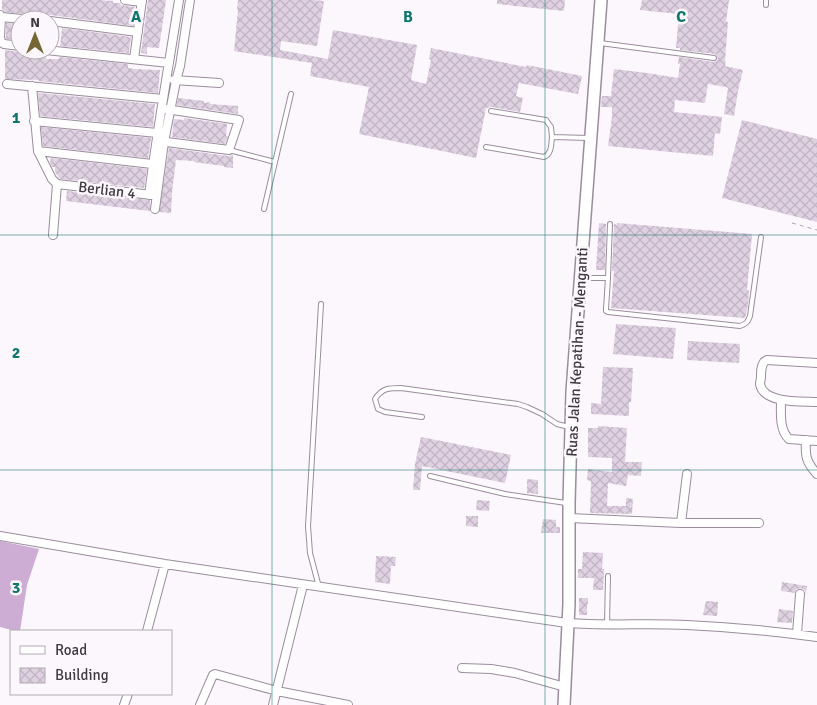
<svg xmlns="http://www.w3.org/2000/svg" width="817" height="705" font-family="Signika,sans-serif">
<defs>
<pattern id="building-cross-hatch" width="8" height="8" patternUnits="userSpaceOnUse" patternTransform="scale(1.25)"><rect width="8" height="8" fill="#dfd1e2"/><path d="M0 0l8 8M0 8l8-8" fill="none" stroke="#c0b4c3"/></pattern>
</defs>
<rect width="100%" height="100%" fill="#fcf6fd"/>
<path fill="#cdadd3" d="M0,541L39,549L27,585L20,631H15L0,627Z"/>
<path fill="url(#building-cross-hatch)" d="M2,0H99L113,1V3H121L120,5L135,7L133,26L51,15L44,16L4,12L2,10Z
M148,0H166L159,48L147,47V54L141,53Z
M238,0H314L324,1L317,46L281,41L280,50L328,59L333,30L417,45L411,80L426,84L431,60L429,59L431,48L526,67L527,65L582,76L578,94L519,83L516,96L523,98L520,112L492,107L486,108L476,158L359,134L369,87L310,76L312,63L234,51L238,10H237Z
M497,0H565L564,11L497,4Z
M642,0H729L726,22H728L725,61H726L725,66L743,70L738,91L734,116L724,114L728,88L726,87L708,84L705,103L675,100L674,112L722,117L720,134L715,133L713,156L608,146L612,117V107H601L602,96H611L614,69L647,73L678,78L680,64H678L679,57L714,62L716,61L718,59L717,56L715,54L680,50V48H676L679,14L640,10Z
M6,23L20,24V40L6,39Z
M62,28L131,37L129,51V53L60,46Z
M5,50L19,52V53L32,55V56H46V59H59V57L128,64V68L134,69L160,70L158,93L39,81V80L5,79Z
M38,93L155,104L153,127L40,116Z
M178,98L204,101V103L210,102V104L238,106V114L177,105Z
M184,118L227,124L226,136L228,137L225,144L172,137L174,119L184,120Z
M742,120L817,139V222L722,198Z
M41,127L151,138L148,158L43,146Z
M169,148L228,156L233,155V168L224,167V166L194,162V161L176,160L172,192L171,213L159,212Z
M51,158L147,169L144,188L60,179L55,172V167H52L50,163Z
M67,191L150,200V211L66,201Z
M599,223L606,224L605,270H596Z
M617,223L752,234L747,290H749L748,305L745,318L611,308L614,271H612L614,224L617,225Z
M616,324L676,328L673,359L613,354Z
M688,341L740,344L739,363L687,360Z
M603,367L633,368L631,402H629V416L591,414V403L601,404Z
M598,426L627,428L625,462H642L641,476L628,475L626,486L608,483L607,506H626V498L633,499L632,514L590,513L591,481L587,480L588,469L612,472V458L588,457V428H598Z
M421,437L511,455L505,483L422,466L420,490H413L415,464Z
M527,479L538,480V494L527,493Z
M477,500L490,501L489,511L476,510Z
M466,516H478V527L466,526Z
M543,519L556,520V527H560V533H541Z
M583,552L603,553L602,569H604L603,590H593L594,578H578V569H582Z
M376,556L396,557L395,566H391L390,584L375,582Z
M782,582L807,586L806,594L805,591L801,588L797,589L795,593L781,591Z
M579,598H588V604H587V615H579Z
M706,601L718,602L717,616L703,615Z
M779,609L793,611L792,623L777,622Z"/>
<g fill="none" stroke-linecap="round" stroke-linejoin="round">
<g stroke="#9a8d9c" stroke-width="6">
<path id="service" d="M766,5V0
M600,43L714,58
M491,111L546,120L551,127L552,137L589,138
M486,147L544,157C552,154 551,144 552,137
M229,150L275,162
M264,209L291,94
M583,278H608L610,224
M608,278L606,309V311L608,312L740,326C746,324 748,322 750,316L761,237
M422,417L385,412L378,409L375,399C382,388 389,388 401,388L518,404L527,407L542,414L557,424L569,427
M430,476L505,494L566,503
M319,587L310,553L308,526L321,304
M607,625L608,576"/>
</g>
<g stroke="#9a8d9c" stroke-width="10">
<path id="minor" d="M125,0L142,2
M0,15L1,17L0,37L1,42L4,44L20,46
M1,17L33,20
M50,21L138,32
M46,50L169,63
M134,59L142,0
M174,80L219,83
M7,84L163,99
M32,86L38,151L52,179L57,184L53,235
M34,121L157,133
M159,141L229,150L239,120L166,109
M38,151L152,164
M57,184L152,195
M149,195C157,130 169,65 179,0
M155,209L164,142L176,81L180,66L190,0
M817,363L767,360L764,362C761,366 761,371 761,377C761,379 760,382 760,384C763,404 803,401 817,402
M781,400C781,412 779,430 789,439L817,441
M806,440C805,456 806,462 817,474
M569,518L681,523H759
M681,523L687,474
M0,536L165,564L567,623C607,626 647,623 687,625C730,627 774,631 817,637
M147,631L165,564
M797,634L800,594
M462,668L491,669L515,673L565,687
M124,705L128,694
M200,705L213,675L215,674L277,691L348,705
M273,705L303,585"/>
</g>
<g stroke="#9a8d9c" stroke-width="14">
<path id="secondary" d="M564,705L569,604V503L572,392L601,0"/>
</g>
<path stroke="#aba6ac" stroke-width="1" stroke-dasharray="4 4" stroke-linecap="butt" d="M792,223L817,230"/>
<use href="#service" stroke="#fff" stroke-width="4"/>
<use href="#minor" stroke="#fff" stroke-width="8"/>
<use href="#secondary" stroke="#fff" stroke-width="11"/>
</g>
<path fill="none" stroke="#0f766e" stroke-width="1" stroke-opacity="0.55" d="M272,0V705M545,0V705M0,235H817M0,470H817"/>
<g text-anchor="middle" stroke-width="5" stroke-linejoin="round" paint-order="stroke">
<g font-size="15" fill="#3f3a40" stroke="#fcf6fd">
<text transform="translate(107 190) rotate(7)" y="5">Berlian 4</text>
<text transform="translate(577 352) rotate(-87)" y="5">Ruas Jalan Kepatihan - Menganti</text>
</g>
</g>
<g font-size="16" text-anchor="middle" font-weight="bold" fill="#0f766e" stroke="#fcf6fd" stroke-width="5" stroke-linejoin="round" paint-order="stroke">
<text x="136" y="22">A</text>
<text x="408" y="22">B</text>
<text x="681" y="22">C</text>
<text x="16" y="123">1</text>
<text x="16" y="358">2</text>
<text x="16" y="593">3</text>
</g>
<rect x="10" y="630" width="162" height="65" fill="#fcf6fd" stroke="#b0abb1"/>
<rect x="20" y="646" width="25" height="8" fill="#ffffff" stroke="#b0abb1"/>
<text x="55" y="655" font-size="15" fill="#3f3a40">Road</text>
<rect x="20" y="668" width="25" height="15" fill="url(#building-cross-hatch)" stroke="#b0abb1"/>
<text x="55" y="680" font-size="15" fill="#3f3a40">Building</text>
<g transform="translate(35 35)"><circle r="24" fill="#fcf6fd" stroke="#b0abb1"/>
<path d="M0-4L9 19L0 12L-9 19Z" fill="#766634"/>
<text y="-8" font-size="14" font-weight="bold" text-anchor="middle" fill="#3f3a40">N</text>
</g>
</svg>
